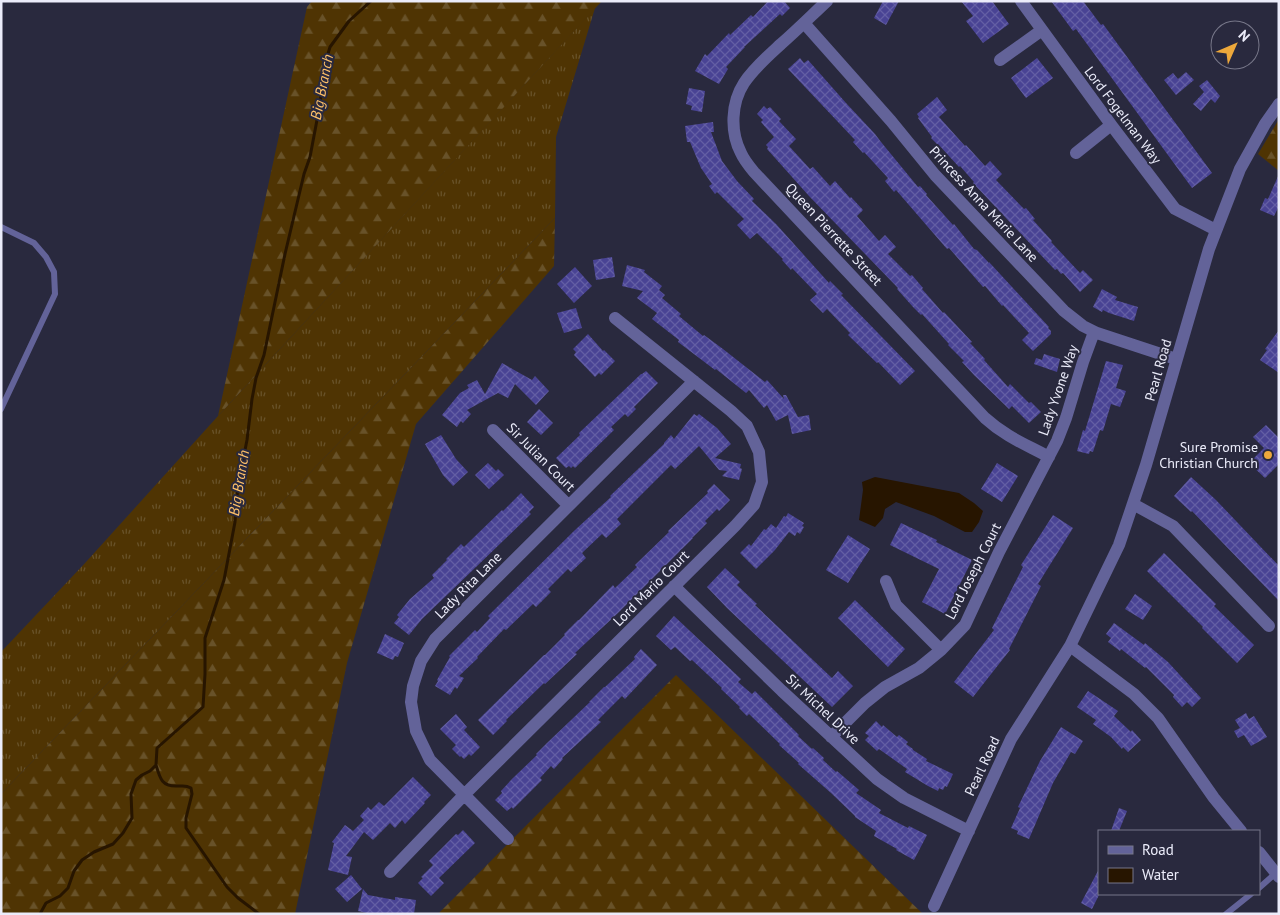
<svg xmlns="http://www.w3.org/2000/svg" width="1280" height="915" font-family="'PT Sans',sans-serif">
<defs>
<pattern id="grass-tufts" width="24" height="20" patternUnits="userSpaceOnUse" patternTransform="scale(1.25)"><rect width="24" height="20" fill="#4f3403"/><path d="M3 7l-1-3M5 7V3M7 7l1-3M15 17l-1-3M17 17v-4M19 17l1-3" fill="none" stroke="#685229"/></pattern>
<pattern id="forest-firs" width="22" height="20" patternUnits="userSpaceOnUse" patternTransform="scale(1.25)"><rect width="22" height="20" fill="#4f3403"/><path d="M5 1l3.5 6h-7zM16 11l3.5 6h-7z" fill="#685229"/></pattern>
<pattern id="building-cross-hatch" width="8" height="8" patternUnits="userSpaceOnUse" patternTransform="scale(1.25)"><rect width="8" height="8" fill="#494394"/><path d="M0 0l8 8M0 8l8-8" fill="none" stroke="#635ea4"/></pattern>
</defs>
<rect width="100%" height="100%" fill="#29293e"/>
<path fill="url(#grass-tufts)" d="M595,8L556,137L555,218L1,794V652L86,562L218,416Z"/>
<path fill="url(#forest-firs)" d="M312,1H602L218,416L307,7Z
M1279,119V171L1258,154Z
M555,218L554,266L416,424L347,663L295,914H1V794Z
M676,675L923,914H438Z"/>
<path fill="#271500" d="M875,477L959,493L974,503L983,511L979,522L972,532H965L934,516L896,502L885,509L883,518L875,527L859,520L863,490L862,482Z"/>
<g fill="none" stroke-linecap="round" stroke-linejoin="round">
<path stroke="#271500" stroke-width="3" d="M156,765C160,779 162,787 178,786C184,786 186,785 191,788L192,794L186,818V828L227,887L238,898L259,914
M40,914L46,903L60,896L68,888L74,871L82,860L94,852L113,844L123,833L132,818L131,794L136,780L142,775L150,771L156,765L157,748L203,707L205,674V638L224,580L235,522L238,485L247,440L252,399L256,378L264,355L285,254L304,174L310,157L320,104L324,67L330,47L349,21L371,1"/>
</g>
<path fill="url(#building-cross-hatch)" d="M768,1H784L790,8L782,16L780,14L744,47H745L726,67L728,69L719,84L695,71L705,54L707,56L729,33L730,35L751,15L753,17Z
M883,1H899L886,25L874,18Z
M961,1H992L1009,24L983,43L966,21L973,16Z
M1051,1H1083L1101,25L1103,24L1212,173L1192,188L1076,29L1073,31Z
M800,58L804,63L808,60L846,103L875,134L881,142L918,187L920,186L927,194L926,195L953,225L954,224L974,249L977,250L989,263V262L1049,327L1048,328L1051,331V334L1033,351L1022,340L1029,333L1003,305L1002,306L985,286L983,287L949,248L947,249L896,190L894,192L885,181L888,178L864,152L863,153L853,142L855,140L788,69Z
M1037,58L1053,78L1026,98L1011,78Z
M1186,72L1194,80L1176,95L1164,80L1173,73L1178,79Z
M1207,80L1220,96L1215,103L1211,99L1201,111L1193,104L1204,92L1199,86Z
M689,88L705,91L702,112L691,110L692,106L686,104Z
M937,97L947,110L939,117L965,146L966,145L985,166L990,161L1002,174L996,180L1024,209L1026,208L1035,219L1033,220L1052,241L1051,242L1080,273L1083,270L1093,280L1080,292L1063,273L1061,274L1057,269L1055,270L973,183L974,182L960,166L959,167L938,144H937L931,138L932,137L918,118L919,117L917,114Z
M764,106L767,109L770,107L781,119L779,121L796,139L789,146L810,169L813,167L830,186L835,181L850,198L851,197L863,210L857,216L879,241L885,235L896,247L888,254L910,276L912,275L923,288L922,289L943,313L944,312L972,342L970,343L985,359L984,360L1008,387L1010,384L1029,403L1031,402L1041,412L1029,423L1012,406L1009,409L974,375L962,362L964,361L948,345L949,344L922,314L921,315L913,307L897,289L898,288L809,196L767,149L768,147L766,145L774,137L761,122L763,120L757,114Z
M713,122L714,132H711L722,161L737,181L754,199L752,201L776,224L829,283L830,281L843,294L841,295L915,371L900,385L878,362L877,363L848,335L850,333L827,309L823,313L810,300L817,294L792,268L791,270L782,260L783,259L757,233L750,239L737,225L744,219L717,192L715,194L709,186L712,184L701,168L690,142H687L685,126Z
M1279,174V206L1274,216L1260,210L1265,198L1268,199Z
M612,257L615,277L596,280L593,260Z
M627,265L645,270L644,272L662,286L659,290L665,295L662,298L681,314L679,316L703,336L704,335L723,349L765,382L767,380L784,399L783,395H786L798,417L809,415L811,430L792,434L788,415L776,421L767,405L764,408L749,390L746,393L716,369L715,370L686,348L678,342L679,340L652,319L657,313L637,298L643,291L622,286Z
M575,267L592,286L574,303L557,284Z
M1102,289L1117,297L1115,300L1138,307L1134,321L1109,313L1103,310L1102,312L1093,307Z
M576,308L582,328L564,333L557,313Z
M1279,330V373L1260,360L1267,350L1265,349Z
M588,334L603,351L604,350L615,361L601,375L599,373L595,377L574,355L576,352L573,349Z
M1044,354L1060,359L1057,372L1034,364L1036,358L1042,360Z
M1106,361L1123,365L1116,388L1126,391L1120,407L1111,404L1103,431L1100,430L1093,452L1090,451L1089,454L1077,451L1083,430L1085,431Z
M502,363L532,380L535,376L549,391L536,405L515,384L508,398L498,393L467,410L471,414L463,423L461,421L457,427L442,415L460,393L469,388L467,385L477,380L485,394Z
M646,371L658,383L634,407L636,409L628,417L625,414L611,427L614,430L575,468L573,466L571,468L569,466L566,468L556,458L580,435L579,433L641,374H642Z
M539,409L553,423L541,435L527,422Z
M694,414L697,416L699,414L717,428L731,444L715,458L741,464L740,468L742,469L739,480L722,476L727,471L719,470L699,446L675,469L671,465L617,519L621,524L606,538L602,534L582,553L586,558L571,572L568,569L548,589L551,592L536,607L533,604L506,630L504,629L477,657L478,658L459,676L464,678L457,689L455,687L450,695L435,686L438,681L437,680L450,657L449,656L475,630L477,632L490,618L488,616L575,530L611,497L610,496L664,444V443L671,435L674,439Z
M1266,425L1279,438V464L1265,478L1249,463L1264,448L1253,437Z
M441,435L456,459L468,472L453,486L443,475L425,444Z
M488,463L496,471L498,469L504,475L489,489L475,475Z
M997,463L1018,476L1002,502L981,489Z
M1191,477L1216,500L1279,566V601L1192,511L1191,512L1174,496Z
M714,484L730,500L719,511L717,509L705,521L707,523L692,538H693L618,613L575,653L577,654L545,684L544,683L506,720L507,721L493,735L478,720L544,655H545L565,635L564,634L578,620H579L613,585L615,588L637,567L635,565L669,532L668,531L708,493L707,491Z
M521,493L534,507L529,512L531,514L422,619L409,635L394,623L399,617L397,615L410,599L434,578L432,575L447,560L446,559L461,544L464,547L502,510L503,511Z
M788,513L804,523L802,526L804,527L800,534L797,532L795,536L789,532L775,550L756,569L740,553L749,544L751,546L764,529L766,530L771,524L776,528L784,516L786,517Z
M1053,515L1073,528L1038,584L1041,586L1009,649L1010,650L973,697L954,682L994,630L992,628L1023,567L1021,565Z
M901,523L937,540L936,542L972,560L945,614L922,602L939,569L890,545Z
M848,535L870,549L848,583L826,570Z
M1164,553L1216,604L1214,606L1254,645L1237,663L1202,628L1203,627L1147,571Z
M725,568L740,582L737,585L757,604L755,605L832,678L838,671L853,686L832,707L727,608L707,587Z
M1135,594L1152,606L1143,620L1125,609Z
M855,600L905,649L888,667L838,618Z
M674,616L741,679L738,682L752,694L755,691L799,735L798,736L812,749L813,748L824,758L823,760L836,772L837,771L859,790L856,793L881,810L879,813L908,828L909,826L927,835L914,860L896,850L897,849L874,836L876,831L855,817V816L831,793L798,764L799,763L779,745L780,744L749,714L747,716L739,708L740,707L721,689L722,688L692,660L690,661L675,647L671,650L656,636Z
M1114,623L1144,645L1145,643L1168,662L1201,698L1192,707L1187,702L1182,707L1173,697L1174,695L1146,667L1145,668L1121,649L1120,651L1108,642L1111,638L1106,634Z
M385,634L404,643L398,657L395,656L393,660L377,653Z
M641,649L657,665L625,699L622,696L598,720L601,722L562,758L563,759L554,769L551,766L540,778L542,780L513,809L512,807L507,811L495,800L502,793L501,791L512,779L537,755L536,754L547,743L590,702H589L604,687H605L635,659L634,657Z
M1088,691L1118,711L1114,716L1131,732L1132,730L1141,740L1128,752L1123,747L1122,749L1111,737L1093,724L1096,720L1077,707Z
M1246,713L1249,719L1254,716L1267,737L1251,746L1244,735L1238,738L1234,731L1240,728L1235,720Z
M456,714L467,727L464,730L480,747L471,756L469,754L464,759L461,756L460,757L452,749L456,745L440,729Z
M876,721L882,727L883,725L897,737L899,735L908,742L906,744L913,749V750L927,759L926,761L953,774L947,787L945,786L943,790L939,788L938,791L928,786L905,772L907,769L879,749L877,751L865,740L869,736L865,733Z
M1061,727L1083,741L1075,754L1071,752L1053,783L1029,839L1017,834L1018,831L1011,828L1020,808L1018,807L1040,761Z
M413,777L431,795L424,802L425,803L405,824L402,820L395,828L390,823L373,840L364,832L346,856L352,857L348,875L328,870L334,843L332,842L345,825L353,831L364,820L360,816L368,807L371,810L379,802L384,806Z
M1119,808L1127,811L1119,831H1111Z
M463,830L475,843L439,878L444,883L431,896L418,883L423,878L421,877L433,865L429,861L456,834L458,835Z
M1099,869V895L1092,909L1081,903Z
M351,875L362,889L347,902L335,889Z
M363,889L368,895L395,900V897L416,900L414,914H371L358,911Z"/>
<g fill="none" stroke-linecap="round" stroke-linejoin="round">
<path stroke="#636399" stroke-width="6" d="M1,227L34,243L46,257L54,272L55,294L1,409
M1259,888L1276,873
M1226,914L1251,894"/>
<path stroke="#636399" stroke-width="12" d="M827,1C812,15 797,30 781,44C768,56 754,68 744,83C731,103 730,132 741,153C744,160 749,166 754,172L985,418C1006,437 1025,444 1049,457
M1021,1L1112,126L1175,209L1216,230
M804,23L891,121L935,175L1064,311L1083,326L1097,333L1176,359
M1000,60L1042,30
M1076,153L1111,125
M493,430L568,505
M1133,504L1173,526L1269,626
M886,581L896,605L941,650
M674,586L782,691L877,779L904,798L969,831
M831,737L865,703L885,687L919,668L941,650L965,625L999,552L1057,441L1066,418L1083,362L1094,332
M1241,831L1214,798L1158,718L1134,694L1070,646L1119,545L1146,465L1209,249L1240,169L1265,124L1279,104
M508,839L430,760L416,731L411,702L413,686L421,661L435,639L694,381
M1259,852L1279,877
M390,872L464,795L735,526L754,505L762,482L759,452L747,426L731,411L615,318
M934,906L1011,739L1070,646"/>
</g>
<circle fill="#eda83b" stroke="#29293e" stroke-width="2" cx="1268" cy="455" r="5"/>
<g text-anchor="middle" stroke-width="4" stroke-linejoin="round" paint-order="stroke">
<g font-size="14" fill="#ebecfa" stroke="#29293e">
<text transform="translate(1123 115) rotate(53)" y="5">Lord Fogelman Way</text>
<text transform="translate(984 204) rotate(47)" y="5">Princess Anna Marie Lane</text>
<text transform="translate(834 234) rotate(47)" y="5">Queen Pierrette Street</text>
<text transform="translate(1158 370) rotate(-74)" y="5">Pearl Road</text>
<text transform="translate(1058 390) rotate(-71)" y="5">Lady Yvone Way</text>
<text transform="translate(541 457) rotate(45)" y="5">Sir Julian Court</text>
<text transform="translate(973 571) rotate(-63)" y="5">Lord Joseph Court</text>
<text transform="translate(468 585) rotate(-45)" y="5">Lady Rita Lane</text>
<text transform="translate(651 588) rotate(-45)" y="5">Lord Mario Court</text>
<text transform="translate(823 709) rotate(43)" y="5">Sir Michel Drive</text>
<text transform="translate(982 766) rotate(-65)" y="5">Pearl Road</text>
</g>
<g font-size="14" fill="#ebecfa" stroke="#29293e" text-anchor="end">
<text x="1258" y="452">Sure Promise<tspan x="1258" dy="16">Christian Church</tspan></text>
</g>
<g font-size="15" font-style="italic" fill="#fdc068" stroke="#29293e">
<text transform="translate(322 87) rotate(-79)" y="5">Big Branch</text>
<text transform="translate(239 483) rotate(-81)" y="5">Big Branch</text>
</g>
</g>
<rect width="1280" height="915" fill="none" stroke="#ebecfa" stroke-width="5"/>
<rect x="1098" y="830" width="162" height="65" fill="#29293e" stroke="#777789"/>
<rect x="1108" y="846" width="25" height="8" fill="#636399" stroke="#777789"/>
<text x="1142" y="855" font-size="15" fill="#ebecfa">Road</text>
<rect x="1108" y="868" width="25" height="15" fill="#271500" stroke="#777789"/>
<text x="1142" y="880" font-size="15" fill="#ebecfa">Water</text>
<g transform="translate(1235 45) rotate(45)"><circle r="24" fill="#29293e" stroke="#777789"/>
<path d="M0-4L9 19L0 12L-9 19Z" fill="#eda83b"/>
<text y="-8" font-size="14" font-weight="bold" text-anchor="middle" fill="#ebecfa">N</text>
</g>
</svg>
